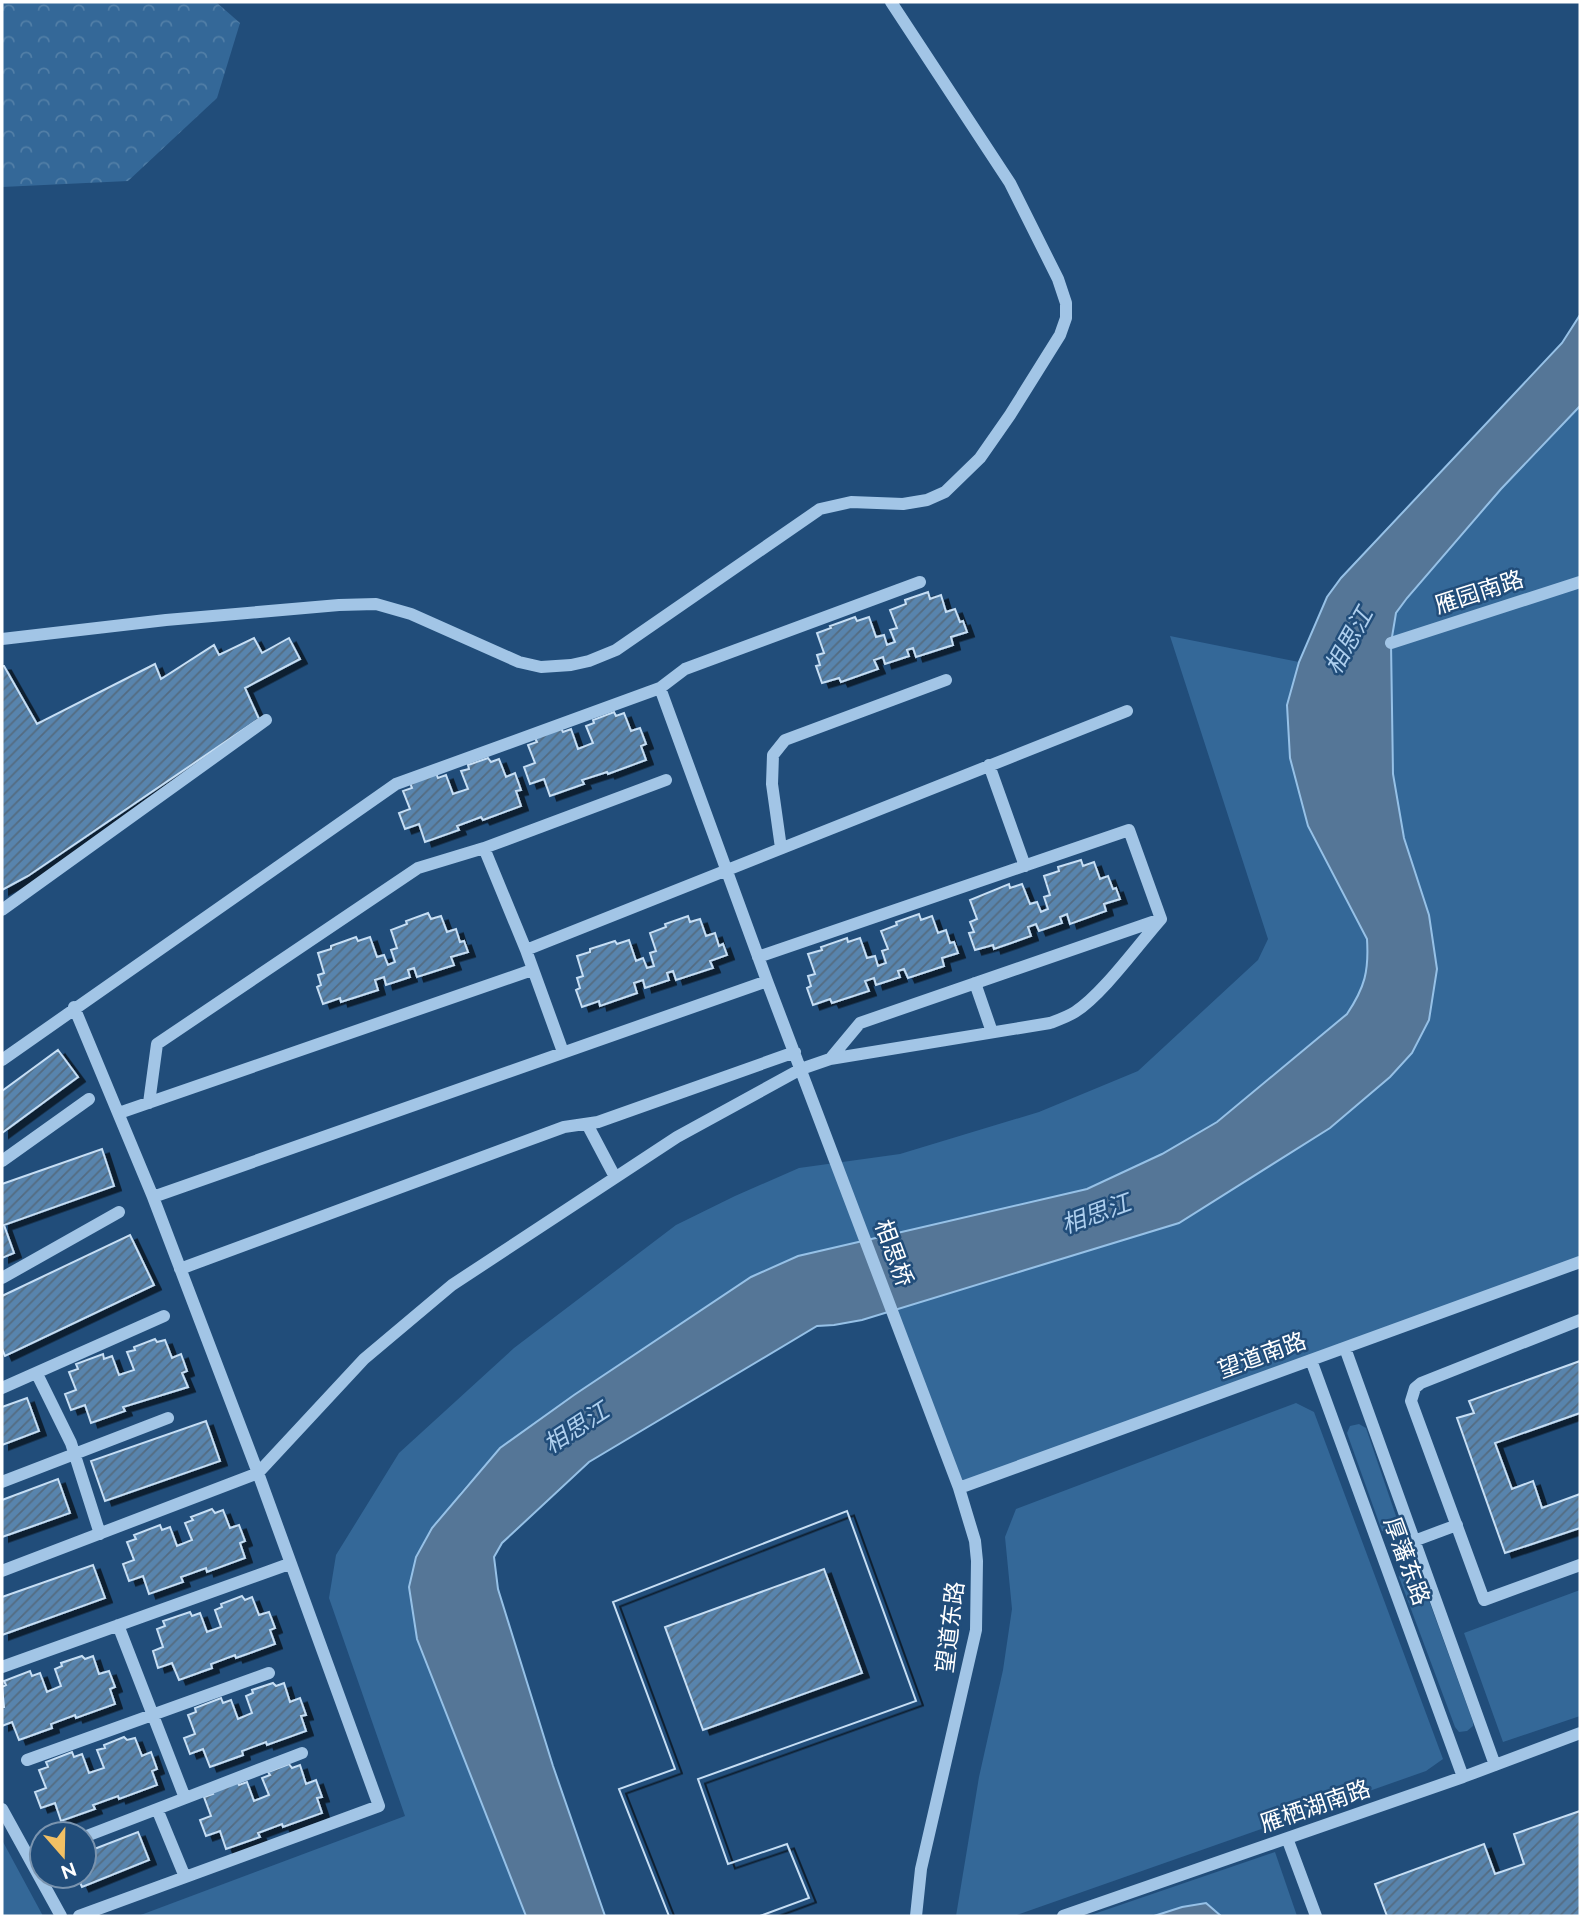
<svg xmlns="http://www.w3.org/2000/svg" width="1582" height="1918" font-family="Raleway,'Noto Sans SC',sans-serif">
<defs>
<pattern id="forest-crowns" width="20" height="18" patternUnits="userSpaceOnUse" patternTransform="scale(1.75)"><rect width="20" height="18" fill="#346898"/><path d="M2 6a3 3 0 1 1 6 0M12 15a3 3 0 1 1 6 0" fill="none" stroke="#527fa7"/></pattern>
<pattern id="building-hatch" width="6" height="6" patternUnits="userSpaceOnUse" patternTransform="scale(1.75)"><rect width="6" height="6" fill="#5984ad"/><path d="M-1 1l2-2M0 6l6-6M5 7l2-2" fill="none" stroke="#536b81"/></pattern>
<filter id="shadow"><feDropShadow dx="7" dy="4.5" stdDeviation="0" flood-color="#0009"/></filter>
</defs>
<rect width="100%" height="100%" fill="#214d7a"/>
<path fill="#346898" d="M1580,406V1262L959,1488L892,1310L1179,1223L1330,1128L1390,1077L1412,1053L1429,1020L1437,969L1429,915L1404,838L1393,774L1391,643L1396,613L1407,598L1501,489Z
M1170,636L1299,662L1287,705L1290,758L1308,826L1367,939C1369,971 1365,987 1347,1014L1217,1122L1162,1154L1087,1189L798,1256L751,1277L574,1395L500,1448L460,1493L417,1639L526,1916H138L405,1816L329,1598L336,1555L399,1453L514,1348L676,1225L735,1196L799,1168L900,1154L1039,1112L1138,1071L1258,960L1268,939Z
M1296,1403L1314,1412L1443,1759L1426,1771L1014,1916H956L979,1777L1003,1670L1012,1609L1005,1537L1016,1509Z
M1359,1424L1366,1428L1398,1522V1530L1393,1534L1382,1531L1347,1433L1350,1426Z
M1410,1566L1418,1570L1419,1573L1473,1722V1726L1467,1731L1459,1732L1455,1727L1399,1577L1402,1569Z
M1580,1590V1716L1503,1742L1464,1633Z
M2,1840L43,1916H2Z
M1275,1852L1297,1916H1221L1205,1903L1182,1907L1154,1916H1088Z"/>
<path fill="url(#forest-crowns)" d="M2,2H216L240,23L217,98L128,181L2,187Z"/>
<path fill="#557697" stroke="#96c1e7" stroke-width="2" d="M1580,315V406L1501,489L1407,598L1396,613L1391,643L1393,774L1404,838L1429,915L1437,969L1429,1020L1412,1053L1390,1077L1330,1128L1179,1223L862,1320L834,1325L817,1326L589,1462L502,1543L494,1557L498,1589L553,1766L605,1916H526L417,1639L409,1587L416,1557L432,1528L500,1448L574,1395L751,1277L798,1256L1087,1189L1162,1154L1217,1122L1347,1014C1365,987 1369,971 1367,939L1308,826L1290,758L1287,705L1299,662L1327,597L1341,578L1562,343Z
M1206,1903L1221,1916H1154L1182,1907Z"/>
<path fill="url(#building-hatch)" stroke="#c6def4" stroke-width="2" fill-rule="evenodd" filter="url(#shadow)" d="M928,592L930,599L941,595L946,612L955,609L960,622L963,621L967,632L951,637L953,645L916,657L913,648L907,650L909,656L885,664L883,657L874,660L878,669L841,682L839,678L822,683L816,666L820,665L817,655L824,653L817,633L831,628L830,626L855,617L857,621L869,617L876,637L884,635L887,645L895,642L890,630L897,628L890,610L906,604L905,600Z
M254,638L262,653L289,638L300,659L245,688L259,719L28,876L2,890V666H4L37,724L155,664L161,679L214,645L219,655Z
M614,712L616,716L624,713L631,731L640,728L646,744L641,746L646,760L608,774L607,772L582,780L584,784L550,796L544,779L530,784L524,767L535,763L528,745L537,742L535,738L561,728L563,732L571,729L578,749L593,743L586,726L594,723L593,720Z
M488,758L491,762L499,759L506,777L515,773L521,790L516,791L521,806L483,820L481,817L457,826L459,830L425,842L419,824L405,829L399,813L410,809L403,791L412,788L410,783L436,773L438,778L446,775L453,794L468,789L461,771L469,769L468,765Z
M1081,860L1083,866L1094,862L1100,879L1108,876L1113,889L1116,888L1120,899L1104,904L1106,911L1070,924L1067,914L1060,917L1062,923L1039,931L1036,924L1028,927L1031,936L994,949L993,945L975,950L969,933L974,932L970,922L977,919L970,900L1009,884L1010,888L1022,884L1030,904L1037,902L1041,912L1048,909L1044,897L1050,895L1044,876L1059,871L1058,867Z
M428,913L431,919L441,916L447,932L456,929L460,942L464,941L468,952L451,957L454,965L417,977L414,968L408,970L410,977L386,985L384,977L375,980L378,990L341,1002L340,998L323,1004L317,987L321,985L318,975L324,973L318,953L331,949V946L356,937L358,941L370,937L377,957L384,955L388,965L395,962L391,950L397,948L391,930L407,924L406,921Z
M919,914L921,920L932,916L938,933L946,930L950,943L954,942L958,953L942,958L944,966L908,978L904,969L898,971L900,977L876,985L874,978L865,981L869,991L832,1003L830,999L813,1005L807,988L811,986L808,976L815,974L808,954L822,950L821,947L847,938L848,942L860,938L867,958L875,956L878,966L886,963L882,951L888,949L881,931L897,925L896,922Z
M688,916L690,922L700,919L706,936L715,933L719,946L723,944L727,955L710,961L713,968L676,980L673,971L667,973L669,980L645,988L643,980L634,983L637,993L600,1006L599,1001L582,1007L576,990L580,988L577,978L583,976L577,956L590,952V949L615,941L617,944L629,940L636,961L643,958L647,968L654,966L650,953L656,951L650,933L666,927L665,924Z
M58,1050L78,1077L2,1133V1091Z
M102,1149L114,1186L4,1225L14,1253L2,1258V1184Z
M130,1235L154,1285L5,1356L2,1349V1296Z
M155,1339L157,1342L165,1340L172,1358L181,1354L187,1371L182,1373L188,1387L123,1407L125,1411L91,1423L85,1405L71,1410L65,1394L76,1390L69,1372L78,1369L76,1364L103,1354L104,1359L112,1356L119,1375L134,1370L127,1352L135,1350L134,1347Z
M1580,1361V1413L1495,1443L1512,1489L1533,1481L1542,1508L1580,1494V1528L1505,1553L1457,1418L1474,1413L1469,1401Z
M27,1398L39,1431L2,1445V1407Z
M206,1421L220,1461L105,1501L91,1461Z
M58,1479L70,1513L2,1537V1500Z
M212,1509L215,1513L223,1510L230,1528L239,1525L245,1541L240,1543L245,1558L207,1572L206,1568L181,1577L183,1582L149,1594L143,1576L129,1581L123,1564L134,1560L127,1542L136,1539L134,1535L160,1525L162,1530L170,1527L177,1546L192,1540L185,1523L193,1520L191,1517Z
M847,1511L916,1701L698,1779L728,1864L787,1844L809,1898L760,1916H669L619,1789L675,1769L613,1602ZM824,1569L862,1673L703,1730L665,1627Z
M847,1511L916,1701L698,1779L728,1864L787,1844L809,1898L760,1916H669L619,1789L675,1769L613,1602Z
M93,1565L105,1598L2,1635V1597Z
M242,1596L245,1600L252,1597L259,1615L269,1612L275,1628L270,1630L275,1644L236,1658L235,1655L211,1664L212,1668L179,1680L172,1663L158,1668L153,1651L163,1647L157,1629L165,1626L163,1621L190,1612L192,1616L200,1613L207,1632L221,1627L215,1610L222,1607L221,1604Z
M82,1656L85,1659L93,1656L99,1674L109,1671L115,1687L110,1689L115,1704L76,1718L75,1715L51,1724L52,1728L19,1740L12,1722L2,1726V1707H4L2,1687L6,1685L4,1681L30,1671L32,1676L40,1673L47,1692L61,1686L55,1669L62,1666L61,1663Z
M273,1683L276,1686L284,1683L290,1702L300,1698L306,1715L301,1716L306,1731L267,1745L266,1742L242,1751L243,1755L210,1767L203,1749L190,1754L184,1738L195,1734L188,1715L196,1712L195,1708L221,1698L223,1703L231,1700L238,1719L252,1713L246,1696L253,1693L252,1690Z
M124,1737L127,1740L135,1738L142,1756L151,1752L157,1769L152,1771L157,1785L119,1799L118,1796L93,1805L95,1809L61,1821L55,1803L41,1808L35,1792L46,1788L39,1770L48,1767L46,1762L72,1752L74,1757L82,1754L89,1773L104,1768L97,1750L105,1748L104,1745Z
M289,1764L292,1768L300,1765L306,1784L316,1780L322,1797L317,1798L322,1813L283,1827L282,1824L258,1833L260,1837L226,1849L220,1831L206,1836L200,1820L211,1816L204,1797L213,1794L211,1790L237,1780L239,1785L247,1782L254,1801L269,1795L262,1778L270,1775L268,1772Z
M1580,1811V1916H1387L1375,1884L1484,1844L1495,1874L1524,1864L1514,1834Z
M138,1832L149,1860L82,1887L77,1876H84V1853Z"/>
<g fill="none" stroke-linecap="round" stroke-linejoin="round">
<path stroke="#a2c5e6" stroke-width="12" d="M2,639L166,620L339,605L376,604L411,614L519,662L541,667L571,665L589,661L616,650L820,509L851,502L903,504L927,500L945,492L980,458L1010,415L1060,335L1066,318V303L1058,279L1010,183L891,2
M1391,643L1580,582
M660,688L767,981L959,1488L975,1541L977,1561L976,1630L921,1869L916,1916
M989,765L1025,866
M781,848L772,784L773,755L785,740L946,680
M2,910L266,720
M526,950L1127,711
M975,983L992,1032
M74,1007L153,1197L258,1473L379,1806L79,1916
M563,1052L526,950L484,848L666,780
M830,1059L860,1023L1161,919
M2,1060L396,784L660,688L685,669L920,582
M149,1103L157,1044L418,868L484,848
M119,1113L532,970
M587,1124L615,1177
M2,1161L89,1099
M153,1197L767,981
M180,1269L564,1127L598,1122L795,1052
M2,1278L119,1212
M1580,1320L1421,1383L1415,1388L1411,1401L1484,1600L1580,1565
M1345,1348L1495,1765
M1311,1360L1463,1777
M37,1374L71,1443L100,1534
M2,1388L164,1316
M2,1482L168,1418
M959,1488L1580,1262
M1414,1541L1457,1525
M2,1571L258,1473L364,1359L452,1285L677,1137L801,1069L830,1059L1050,1023C1058,1020 1067,1017 1075,1012C1102,995 1138,945 1161,919L1129,830L758,957
M118,1625L185,1798
M2,1667L289,1564
M27,1760L269,1673
M2,1809L61,1916
M84,1837L157,1809
M1287,1838L1316,1916
M185,1877L157,1809L302,1753
M1063,1916L1463,1777L1580,1733"/>
</g>
<g text-anchor="middle" stroke-width="5" stroke-linejoin="round" paint-order="stroke">
<g font-size="23" fill="#fff" stroke="#214d7a">
<text transform="translate(1479 592) rotate(-18)" y="8">雁园南路</text>
<text transform="translate(894 1253) rotate(70)" y="8">相思桥</text>
<text transform="translate(1262 1355) rotate(-20)" y="8">望道南路</text>
<text transform="translate(1407 1561) rotate(70)" y="8">厚藩东路</text>
<text transform="translate(950 1627) rotate(-83)" y="8">望道东路</text>
<text transform="translate(1315 1806) rotate(-19)" y="8">雁栖湖南路</text>
</g>
<g font-size="24" font-style="italic" fill="#aecfee" stroke="#214d7a">
<text transform="translate(1349 641) rotate(-61)" y="8">相思江</text>
<text transform="translate(1096 1214) rotate(-20)" y="8">相思江</text>
<text transform="translate(576 1428) rotate(-33)" y="8">相思江</text>
</g>
</g>
<rect width="1582" height="1918" fill="none" stroke="#ffffff" stroke-width="7"/>
<g transform="translate(63 1855) rotate(160)"><circle r="33" fill="#214d7a" stroke="#7a94af" stroke-width="2"/>
<path d="M0-5L12 26L0 18L-12 26Z" fill="#f2c064"/>
<text y="-10" font-size="19" font-weight="bold" text-anchor="middle" fill="#ffffff">N</text>
</g>
</svg>
